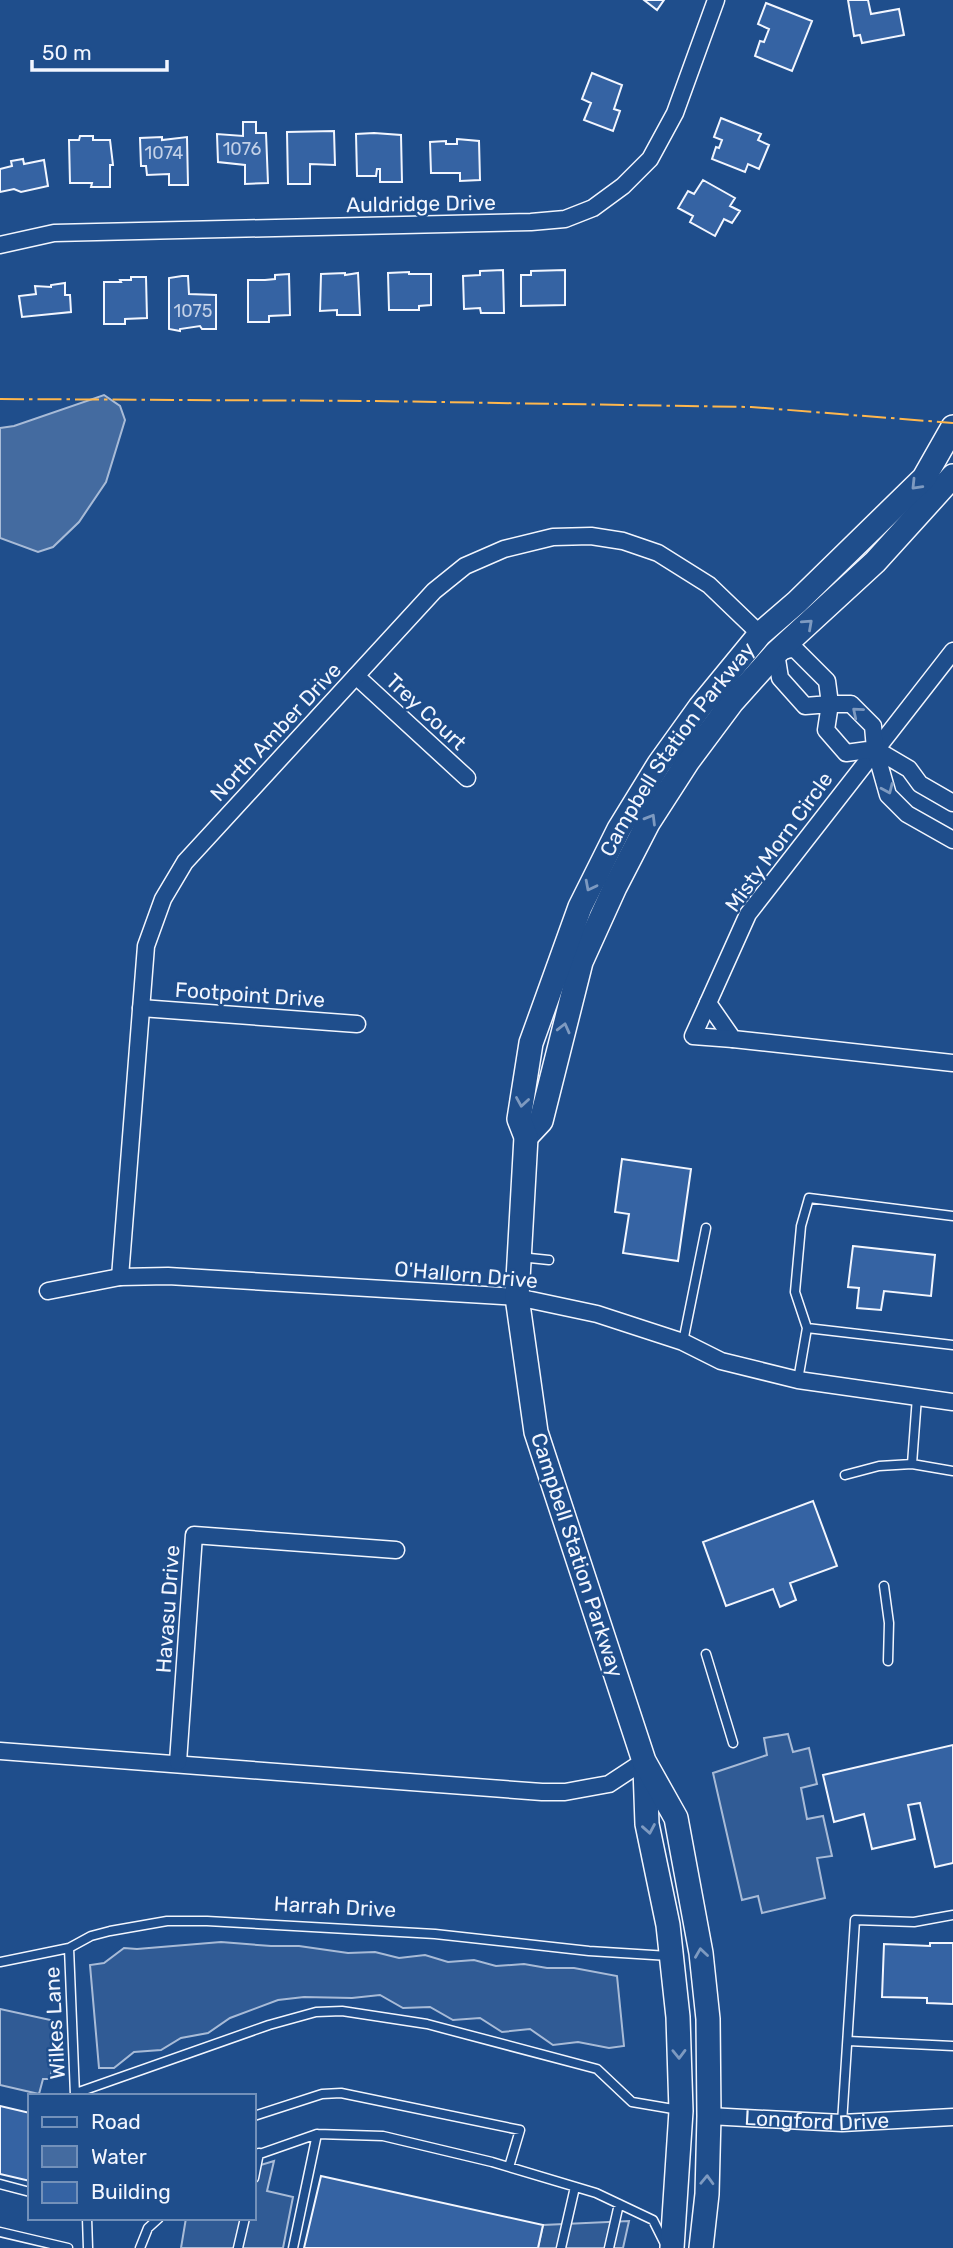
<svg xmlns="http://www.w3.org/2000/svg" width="953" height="2248" font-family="Rubik,sans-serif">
<rect width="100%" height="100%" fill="#1f4e8c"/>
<path fill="#305b95" stroke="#a8bbd7" stroke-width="2" d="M788,1734L793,1752L809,1748L817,1784L801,1788L807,1819L823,1816L832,1856L817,1858L825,1898L762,1913L758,1896L742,1900L713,1773L767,1755L764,1738Z
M221,1942L271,1946H299L348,1953L375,1952L399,1958L425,1955L448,1962L474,1960L496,1966L524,1964L547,1968H574L617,1976L624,2046L609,2048L578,2042L553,2045L530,2029L502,2032L480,2018L453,2020L430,2007L403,2008L380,1995L352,1998L304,1997L278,2000L230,2018L208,2033L181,2038L161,2050L134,2052L114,2068H99L90,1965L104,1963L124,1948L137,1949Z
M0,2009L55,2021L52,2039L53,2065L50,2079H43L39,2094L0,2085Z
M274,2161L267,2191L293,2197L283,2248H181L186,2218H254V2167Z
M629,2221L623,2248H538L543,2225Z"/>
<path fill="#446ba0" stroke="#a8bbd7" stroke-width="2" d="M104,395L120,406L125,420L106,482L79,522L53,547L38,552L0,538V428L14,426Z"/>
<path fill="#3563a3" stroke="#f2f6ff" stroke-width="2" d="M644,0H664L657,10Z
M848,0H868L871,14L899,9L904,35L862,43L860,35L854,36Z
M766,3L812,21L792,71L755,56L760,41L764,42L769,29L758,24Z
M592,73L622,85L614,109L620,111L613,131L584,120L591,103L582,99Z
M721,118L761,134L758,140L769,145L759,169L748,164L745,172L712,159L716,147L719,148L722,140L714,137Z
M243,122H256V133H266L268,183L245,184V165L218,162L217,134L243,136Z
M334,131L335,165L310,164V184H288L287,132Z
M374,133L401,135L402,182H380V169H377L376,176H357L356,134Z
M80,136H93V140H110L113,165H110V187H91L92,183H70L69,140H79Z
M162,137V140L187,137L188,185H169V174L147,175L146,166H141L140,138Z
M457,139L479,141L480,180L460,181V173H431L430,142L446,141V144H457Z
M23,159L24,164L44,160L48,186L21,192L14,189L0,192V169L12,166L11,161Z
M703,180L735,198L730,206L740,211L732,223L724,219L715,236L690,222L693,216L678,208L688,191L694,194Z
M503,270L504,313H481L480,308L464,309L463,276L480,275V271Z
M565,270V305L521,306V275H531V271Z
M409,272V274H431V305L419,306V310H389L388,273Z
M345,273V275L358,273L360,315H337V310L320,311L321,274Z
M289,274L290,315L269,316V322H248V280H265L275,279V275Z
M182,276H188L189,294L216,295V329H202L200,326L180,329V331L169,329V278Z
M131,277H146L147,318L125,319V324H104V282H121L120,280H131Z
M65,283V295H70L71,312L22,317L19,296L36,294L35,286L51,287V285Z
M622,1159L691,1169L678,1261L623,1253L629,1214L615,1212Z
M853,1246L935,1255L931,1296L884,1291L881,1310L857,1308L859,1288L848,1287Z
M813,1501L837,1566L790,1583L796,1600L780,1607L773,1589L726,1606L703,1542Z
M953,1745V1863L935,1867L920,1803L908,1805L915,1839L872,1849L864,1814L834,1822L823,1775Z
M930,1943H953V2004L927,2003V1998L882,1997L884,1944L930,1946Z
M0,2106L30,2113V2181L0,2174Z
M321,2176L543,2225L538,2248H304Z"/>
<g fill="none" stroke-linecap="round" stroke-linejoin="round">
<g stroke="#f2f6ff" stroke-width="11">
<path id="lane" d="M520,1257L549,1260
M807,1328L953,1345
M683,1342L706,1228
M798,1380L807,1328L795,1292L801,1226L809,1198L953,1216
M912,1464L953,1471
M845,1475L879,1466L912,1464L917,1397
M884,1586L889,1623L888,1661
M706,1654L733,1743
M69,1948L75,2095
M0,1962L69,1948L91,1936L110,1931L167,1921H207L435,1934L589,1951L669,1956
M848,2041L953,2046
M76,2093L269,2025L316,2012L342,2011L427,2024L597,2069L632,2102L679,2110
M254,2116L322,2094L341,2093L520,2130L509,2167
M842,2123L855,1920L914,1922L953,1915
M254,2156L317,2134L383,2136L492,2162L596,2193L653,2220L666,2246
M254,2178L259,2153
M0,2184L30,2192
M87,2218L88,2248
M0,2232L68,2248
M140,2248L148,2228L159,2218
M238,2248L245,2218
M293,2248L317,2134
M561,2248L575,2187
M609,2248L619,2204"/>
</g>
<g stroke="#f2f6ff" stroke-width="19">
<g id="street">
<path d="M0,245L54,233L531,222L565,219L593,208L623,186L650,159L675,113L716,0"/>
<path d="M953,651L748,914L708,1003L733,1039L953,1063"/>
<path d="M356,676L467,778"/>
<path d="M953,803L920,784L909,769L875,749L873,726L851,704H830L827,681L794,648L776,653L780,678L805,706L830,704L826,730L846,753L875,749L888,795L907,814L953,840"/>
<path d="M708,1003L693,1036L733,1039"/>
<path d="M141,1008L357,1024"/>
<path d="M120,1277L146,946L163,899L185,862L434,591L465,566L504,549L553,537L591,536L623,541L658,553L709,585L760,634"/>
<path d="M48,1291L120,1277L168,1276L517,1297L597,1314L683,1342L721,1361L798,1380L953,1402"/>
<path d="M0,1751L542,1792H565L609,1784L644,1761"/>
<path d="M178,1762L194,1535L396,1550"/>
<path id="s1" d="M709,2116L842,2123L953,2117"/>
</g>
</g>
<g stroke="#f2f6ff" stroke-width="26">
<g id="secondary">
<path d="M526,1137L541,1121L581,962L615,887L648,823L688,761L732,702L776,653L875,562L953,476"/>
<path d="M645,1768L647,1824L668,1925L678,2017L681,2111L672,2248"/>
<path id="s2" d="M701,2248L707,2194L709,2116L708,2019L701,1953L676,1818L644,1761L536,1432L517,1297L526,1137L519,1119L531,1043L580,907L619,829L659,764L700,707L760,634L797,602L924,478L953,427"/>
</g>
</g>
<use href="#lane" stroke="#1f4e8c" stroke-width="8"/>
<use href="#street" stroke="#1f4e8c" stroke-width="16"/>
<use href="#secondary" stroke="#1f4e8c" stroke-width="23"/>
<path stroke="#ffb74d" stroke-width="2" stroke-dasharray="24 5 3.5 5" stroke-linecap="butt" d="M0,399L375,401L751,407L953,423"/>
</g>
<defs><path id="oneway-chevron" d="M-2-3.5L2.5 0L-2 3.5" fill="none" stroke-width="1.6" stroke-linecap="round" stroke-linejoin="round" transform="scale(1.75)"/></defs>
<g stroke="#7e9ac0">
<use href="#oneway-chevron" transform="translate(916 485) rotate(134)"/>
<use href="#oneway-chevron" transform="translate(808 624) rotate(-42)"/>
<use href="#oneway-chevron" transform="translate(857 712) rotate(-140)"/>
<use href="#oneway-chevron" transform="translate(888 789) rotate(66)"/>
<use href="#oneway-chevron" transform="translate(651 819) rotate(-59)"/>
<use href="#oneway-chevron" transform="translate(590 886) rotate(117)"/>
<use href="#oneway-chevron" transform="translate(564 1028) rotate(-76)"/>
<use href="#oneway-chevron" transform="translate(522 1102) rotate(99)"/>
<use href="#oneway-chevron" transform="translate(649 1829) rotate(80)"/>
<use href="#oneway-chevron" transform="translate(701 1953) rotate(-98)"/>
<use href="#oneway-chevron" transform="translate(679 2054) rotate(89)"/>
<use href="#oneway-chevron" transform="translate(707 2180) rotate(-88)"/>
</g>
<g text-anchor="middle" stroke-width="5" stroke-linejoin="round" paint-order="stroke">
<g font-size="18" fill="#c3d1e8">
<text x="242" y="155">1076</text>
<text x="164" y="159">1074</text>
<text x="193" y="317">1075</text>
</g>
<g font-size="21" fill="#f2f6ff" stroke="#1f4e8c">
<text transform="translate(421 204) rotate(-1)" y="7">Auldridge Drive</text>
<text transform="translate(426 712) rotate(43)" y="7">Trey Court</text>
<text transform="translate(276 732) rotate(-47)" y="7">North Amber Drive</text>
<text dy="7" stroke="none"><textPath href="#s2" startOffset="1568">Campbell Station Parkway</textPath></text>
<text transform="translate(779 842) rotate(-54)" y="7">Misty Morn Circle</text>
<text transform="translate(250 995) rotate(4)" y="7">Footpoint Drive</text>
<text transform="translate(466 1275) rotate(5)" y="7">O'Hallorn Drive</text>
<text transform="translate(577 1555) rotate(72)" y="7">Campbell Station Parkway</text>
<text transform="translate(168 1609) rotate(-86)" y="7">Havasu Drive</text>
<text transform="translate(335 1907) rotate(3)" y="7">Harrah Drive</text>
<text transform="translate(55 2023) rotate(-93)" y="7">Wilkes Lane</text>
<text dy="7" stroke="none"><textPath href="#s1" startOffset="108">Longford Drive</textPath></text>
</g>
</g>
<rect x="28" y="2094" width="228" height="126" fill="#1f4e8c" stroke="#7391ba" stroke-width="2"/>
<rect x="42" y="2117" width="35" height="10" fill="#1f4e8c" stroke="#7391ba" stroke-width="2"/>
<text x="91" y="2129" font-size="21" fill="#f2f6ff">Road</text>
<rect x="42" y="2146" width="35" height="21" fill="#446ba0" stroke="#7391ba" stroke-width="2"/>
<text x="91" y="2164" font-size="21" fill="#f2f6ff">Water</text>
<rect x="42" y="2182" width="35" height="21" fill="#3563a3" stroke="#7391ba" stroke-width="2"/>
<text x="91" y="2199" font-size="21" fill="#f2f6ff">Building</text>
<path d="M32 60v10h135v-10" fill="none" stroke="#f2f6ff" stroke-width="3.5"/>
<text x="42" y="60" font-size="21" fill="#f2f6ff" stroke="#1f4e8c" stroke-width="5" paint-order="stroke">50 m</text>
</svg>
